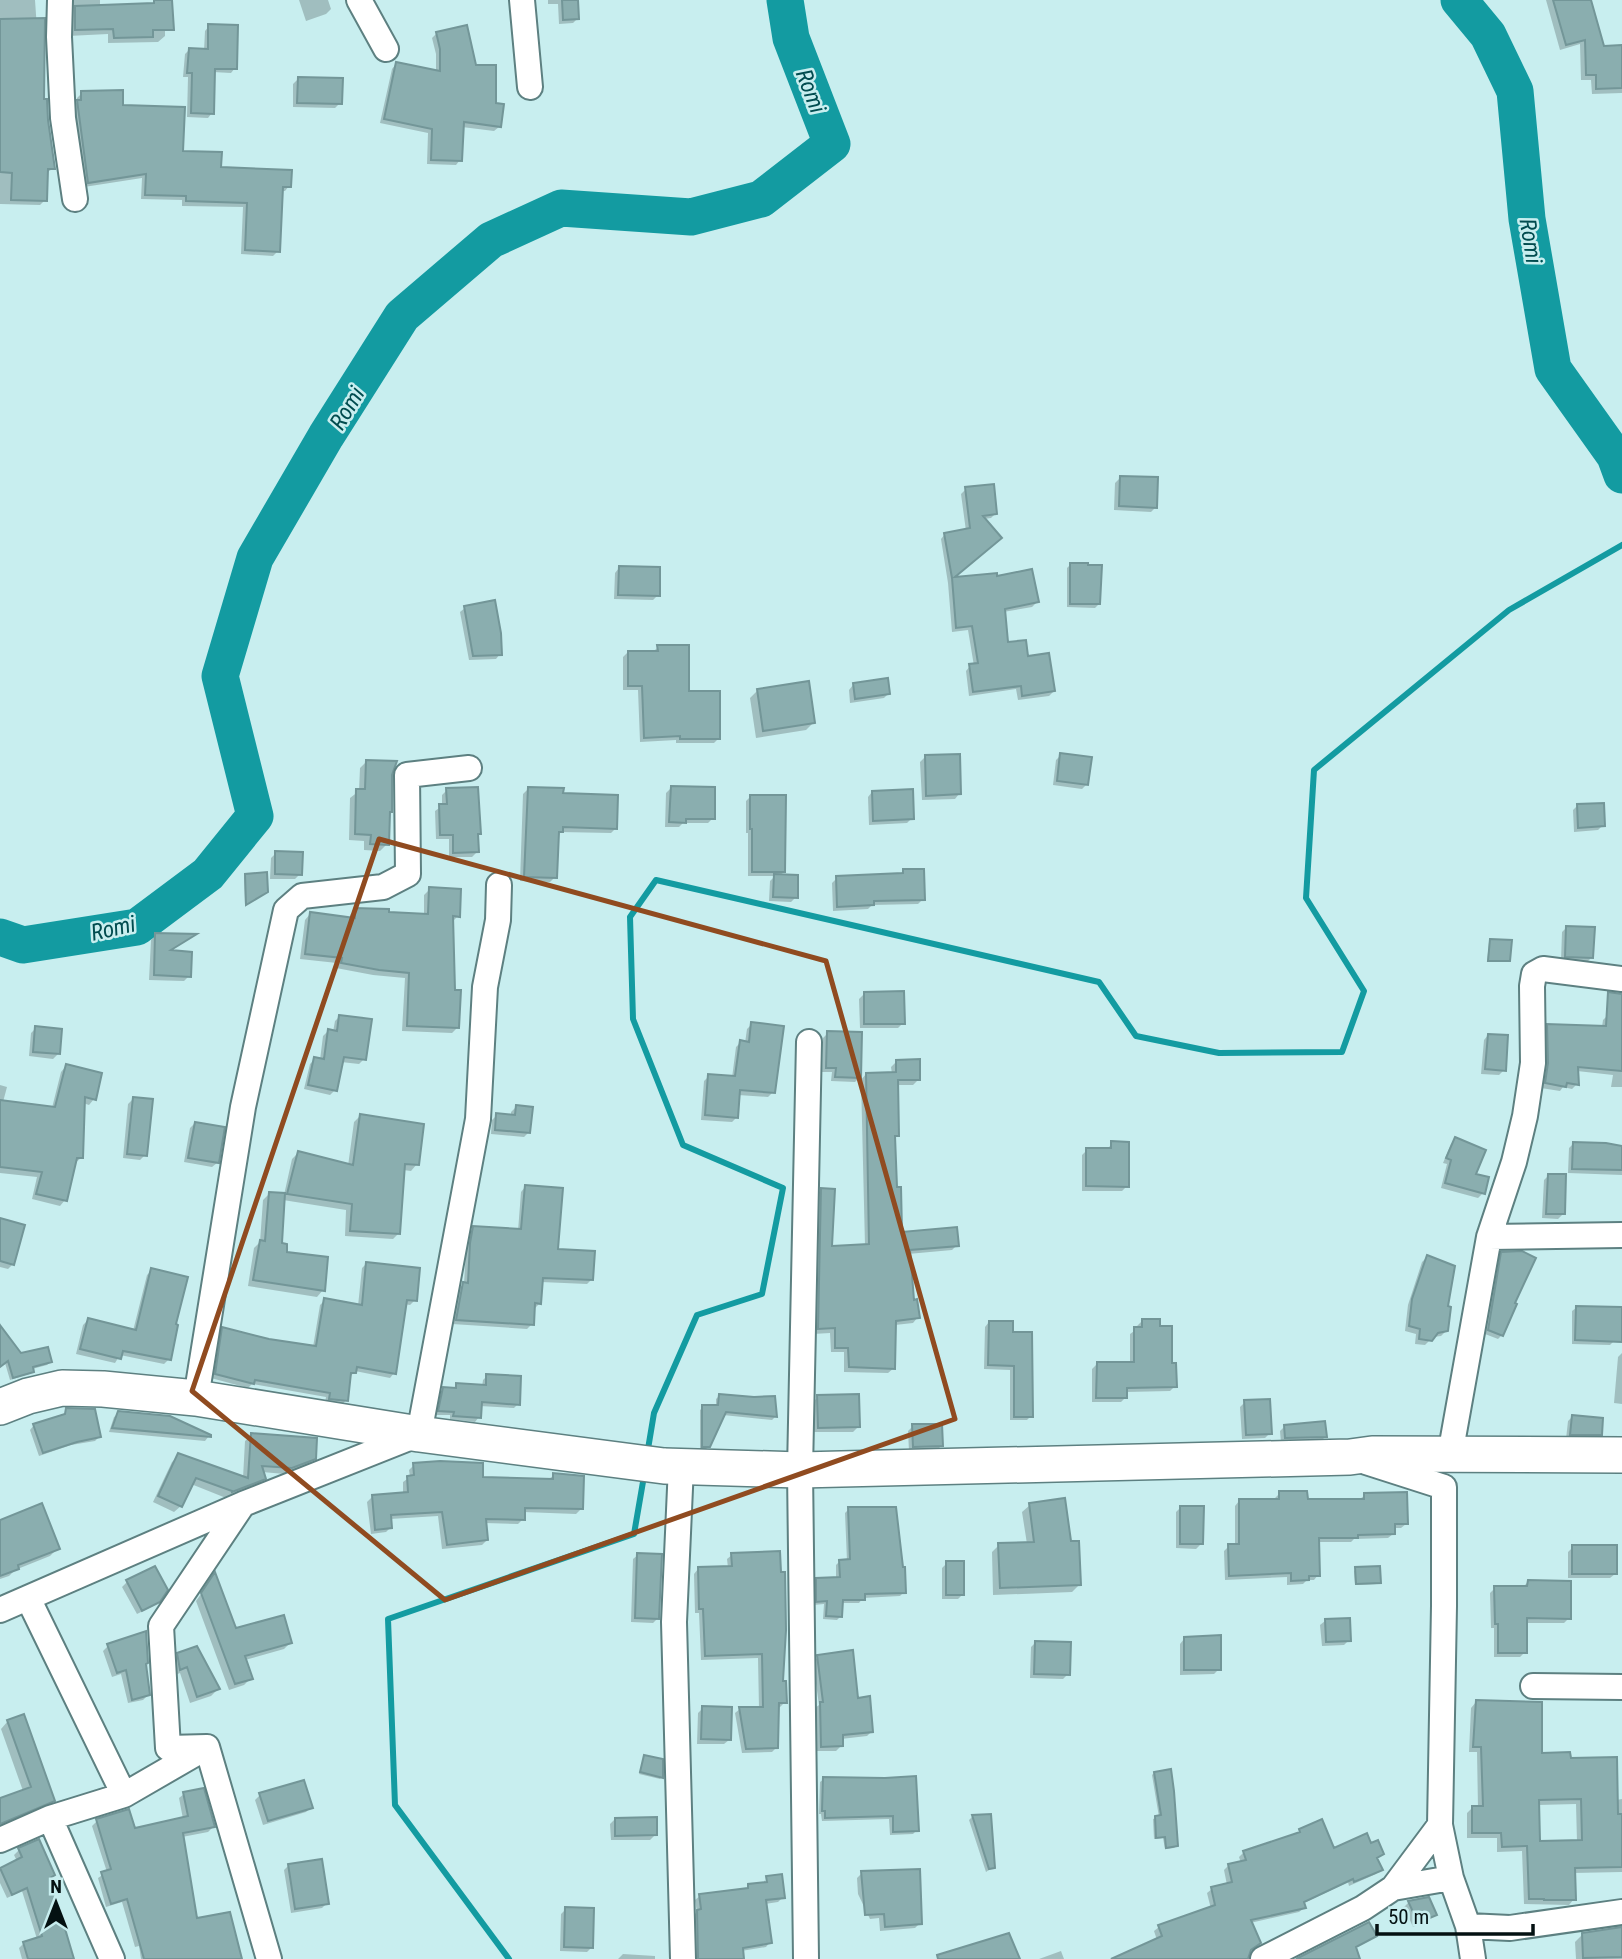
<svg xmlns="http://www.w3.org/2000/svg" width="1622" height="1959" font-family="'Roboto Condensed',sans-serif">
<rect width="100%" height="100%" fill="#c8eeef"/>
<path fill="#0003" fill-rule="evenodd" d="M0,0H35L42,101L54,168L46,173L45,200L40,205L0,204Z
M66,0H100V7L165,25V36L158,42L108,43V34L68,36Z
M299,0H328L331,9L326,14L306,21Z
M548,0H577L578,18L573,23L559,24L558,4H548Z
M1546,0H1589L1602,47H1622V93L1592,94L1591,80H1581L1580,44L1560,50Z
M209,26L235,68L231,73L213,72L212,113L208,118L187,117L188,77H183L185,54L190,49L204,51L205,31Z
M437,33L475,67L494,105L499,127L494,131L462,127L460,160L456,165L427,164L428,133L380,123L392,69L396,64L436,72V54L432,38Z
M298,79L340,103L335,108L293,107V84Z
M82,93L121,107L182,153L220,169L289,186L285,191H281L278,251L273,256L241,254L243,207L182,206V200L141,199L142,178L84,187L73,107L77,102V98Z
M1120,478L1156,507L1151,512L1114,510L1115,483Z
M966,489L995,514L991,518L984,519L995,543L951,580L995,575L1037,602L1032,607L1003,612L1007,644L1027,658L1054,691L1049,696L1018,700L1016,689L969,696L966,671L970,666H974L968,630L952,632L948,583L941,539L945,534L966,531L961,494Z
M1071,564L1099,604L1095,608L1067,607V568Z
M619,568L658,595L653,600L614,599L615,573Z
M465,608L500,654L496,659L469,660L460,612Z
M658,647L718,739L714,743H676V740L640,742L638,690H623V657L628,652H653Z
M853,685L888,694L884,698L850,703L849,690Z
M757,691L813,723L806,730L756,738L750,698Z
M1061,755L1087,784L1082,789L1053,785L1056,760Z
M925,757L959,794L955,799L922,800L920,762Z
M367,761L390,775L387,844L380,851L364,850V841L349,840L350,798L359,791L360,768Z
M671,788L713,818L708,823H683L679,827H665L666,793Z
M528,789L562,795L616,828L611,833L560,832L557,835L555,877L550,882L520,881L523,794Z
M447,790L479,833L477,836V852L472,857H449V839H436L435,811L442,806V795Z
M872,792L912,818L907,823L869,825L868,797Z
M751,796L784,872L779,876L796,897L791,902L769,901L770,881L775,876H748V833H746V801Z
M1578,805L1603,825L1598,830L1574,832L1573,810Z
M276,853L300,874L295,879H270L271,858Z
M903,871L923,899L918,904L872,905L868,909L833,911L832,883L837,878L899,875Z
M245,875L264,894L245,905L244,877Z
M430,889L458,916L453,921V991L457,1028L452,1033L402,1031L405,978L373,975L336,968L337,963L300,959L305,920L310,914L350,919V915L356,909L387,914L424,916V895Z
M1567,927L1592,957L1587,962L1561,961L1562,932Z
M156,935L193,936L169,951L189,976L184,981L149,980L151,940Z
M1491,941L1509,960L1507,962H1487L1489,942Z
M864,994L903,1023L898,1028H860L859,999Z
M340,1016L364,1059L359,1064L341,1062L335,1090L330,1095L304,1089L310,1064L315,1059L320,1060L323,1036L328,1031L333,1032L335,1021Z
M1607,1016H1622V1087H1611L1613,1075L1577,1071V1084L1572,1089L1563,1087L1560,1091L1541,1088L1543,1030L1548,1025L1602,1027L1603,1020Z
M752,1024L773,1092L768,1097L738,1095L737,1117L732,1122L701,1120L704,1081L709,1076L732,1078L736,1047L741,1042L745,1043L747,1029Z
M36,1028L58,1054L53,1059L29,1056L31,1033Z
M828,1033L860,1077L855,1082L831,1081L832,1072H822L823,1038Z
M1488,1035L1504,1070L1499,1075L1481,1074L1484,1040Z
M896,1062L918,1080L913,1085H896L897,1135L893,1139L900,1234L957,1245L952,1250L908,1254L912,1302L918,1317L913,1323L895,1325L894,1368L888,1373L844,1372V1352H831L830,1333L813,1334L816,1195L821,1190L830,1248L865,1246L861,1080L866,1074H892L891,1067Z
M66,1066L94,1099L89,1105L83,1103L81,1158L75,1163L65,1200L60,1206L32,1199L37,1177L0,1173V1085L7,1087L3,1102L52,1108L61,1072Z
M133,1099L145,1155L140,1160L123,1158L128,1104Z
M516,1107L529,1132L524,1137L491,1134L492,1120L497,1115L511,1116V1112Z
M360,1116L417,1164L411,1171L403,1170L399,1233L393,1239L345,1236L346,1210L283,1200L280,1245L285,1254L323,1290L317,1297L248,1286L254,1248L260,1242L263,1200L269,1194L284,1195L292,1159L298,1153L348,1166L354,1122Z
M195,1123L217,1163L212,1167L184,1162L190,1128Z
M1456,1139L1483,1193L1478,1198L1441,1188L1447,1164L1443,1163L1451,1144Z
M1112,1143L1127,1186L1122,1191H1082V1155L1087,1150H1107Z
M1574,1143L1622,1147V1175L1568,1173L1569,1148Z
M1549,1175L1563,1214L1558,1219L1542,1218L1544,1180Z
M525,1187L556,1251L592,1279L587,1284L541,1282L540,1303L535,1308L532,1324L527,1329L452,1324L458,1289L464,1284L466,1249L469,1233L474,1228L518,1231L521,1192Z
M0,1220L13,1264L8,1269L0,1267Z
M1502,1253L1512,1304L1502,1335L1498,1339L1485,1334L1498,1258Z
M1427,1257L1446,1308V1331L1441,1336L1433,1337L1425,1345L1415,1344L1416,1334L1405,1331L1408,1305L1422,1262Z
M367,1263L415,1300L410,1305L404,1304L394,1373L390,1378L355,1371L350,1377L346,1400L342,1405L325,1403L326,1397L252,1384L248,1388L211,1378L218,1334L223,1329L269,1341L313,1347L320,1305L325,1300L358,1306L362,1268Z
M152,1270L174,1325L169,1359L164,1364L120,1355L115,1363L76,1354L83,1325L88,1320L133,1331L147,1275Z
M1576,1308L1614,1341L1610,1345L1572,1344V1311Z
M1142,1321L1159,1328L1171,1365L1175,1386L1170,1391L1126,1392V1397L1121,1402H1092V1369L1097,1364H1130V1334L1137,1329V1326Z
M989,1322L1011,1334L1031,1416L1027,1420H1010V1370L984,1369L985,1327Z
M0,1328L21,1355L50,1362L47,1365L32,1369V1371L29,1374L10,1380L5,1363L0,1366Z
M1622,1353V1404L1614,1403L1618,1357Z
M487,1376L518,1404L514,1408L480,1406L479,1417L475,1422L450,1419V1415H435L439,1393L444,1389H452L457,1385L482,1387L483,1380Z
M719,1396L775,1417L772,1420L723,1415L709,1446L705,1450L700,1449V1410L703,1407H716V1399Z
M818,1397L858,1427L853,1432H814L813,1402Z
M1245,1402L1270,1433L1265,1438L1242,1439L1240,1407Z
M67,1410L99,1437L95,1441L71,1445L39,1456L30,1430L34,1425L62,1417Z
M119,1413L209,1436L205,1441L109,1432L114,1417Z
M1573,1416L1600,1434L1595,1439H1566L1568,1421Z
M913,1426L941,1446L936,1451H909L908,1431Z
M1285,1426L1325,1437L1320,1442L1281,1443L1280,1431Z
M252,1435L314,1458L307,1465L285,1474L262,1472L264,1478L258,1485L226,1498L191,1484L181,1506L174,1512L153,1502L172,1462L179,1455L243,1478L245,1441Z
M414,1465L481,1479H549L554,1475L581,1509L576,1514L523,1512V1519L518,1524L485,1523L487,1540L482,1545L442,1549L438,1516L390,1519L391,1527L386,1532L371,1534L367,1502L372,1497L403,1494V1482L410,1477L409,1470Z
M1280,1493L1306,1500L1360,1499L1365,1495L1406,1524L1401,1528H1393V1534L1388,1538L1354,1539L1351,1542H1317L1318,1575L1314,1580H1307L1303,1584L1287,1585V1577L1225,1580L1224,1551L1229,1546H1235V1506L1239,1501L1275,1500V1498Z
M1030,1505L1069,1543L1079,1585L1072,1592L993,1595L992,1552L999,1545L1027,1544L1022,1512Z
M1181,1507L1201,1544L1196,1549L1176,1548V1512Z
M849,1509L904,1592L900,1596L863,1598L859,1603H841V1616L837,1620L823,1619L824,1604L813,1605V1584L817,1580L836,1579V1565L840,1561H847L845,1513Z
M0,1521L58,1548L50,1556L15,1570L9,1576L0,1579Z
M1573,1547L1615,1574L1610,1578H1568V1552Z
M638,1555L658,1618L653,1623L631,1622L633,1559Z
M732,1555L781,1683L785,1702L780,1707H777L776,1748L772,1752L742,1753L735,1713L740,1709H759L758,1658L701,1660L699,1613H695L694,1574L698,1569L728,1568L727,1559Z
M947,1563L963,1594L958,1599H942V1568Z
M1356,1569L1379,1582L1377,1584L1355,1585L1354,1571Z
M215,1575L235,1630L290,1643L284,1649L245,1660L251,1678L244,1685L229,1690L196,1601Z
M127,1582L158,1600L153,1606L137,1614L122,1587Z
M1528,1582L1569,1618L1564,1623H1525V1652L1520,1657H1494V1628H1491L1490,1593L1495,1588L1523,1587Z
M1325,1621L1349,1640L1344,1645L1322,1646L1320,1625Z
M1184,1639L1219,1669L1214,1674L1180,1675V1644Z
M1036,1642L1068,1674L1063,1679L1030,1678L1031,1647Z
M108,1646L144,1665L148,1695L143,1700L128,1703L121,1674L112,1677L103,1651Z
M178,1654L218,1689L211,1696L190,1703L180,1673L173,1676L171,1662Z
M818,1657L856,1700L872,1731L867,1736L841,1739V1746L836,1751H817L815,1708L819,1705L813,1662Z
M1476,1702L1541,1754L1569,1760L1616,1800L1622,1799V1872L1573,1873L1574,1899L1569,1905L1524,1904L1522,1851L1497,1852V1838H1467V1813L1472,1808H1478L1477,1752H1469L1471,1708ZM1576,1804L1577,1842L1539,1843L1538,1805Z
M703,1708L729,1740L724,1744H697L698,1713Z
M8,1721L53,1800L45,1808L0,1827V1800L23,1791L1,1729Z
M645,1757L662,1777L660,1779L639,1774Z
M1154,1773L1176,1846L1174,1848L1165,1849L1163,1838L1154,1839L1153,1819L1159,1817L1152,1775Z
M824,1779L885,1780L917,1830L913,1834L890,1835L889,1819L822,1821L821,1814H819L820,1782Z
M184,1794L213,1827L208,1832L182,1837L195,1920L240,1959H141L139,1946L135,1947L122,1902L106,1907L98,1878L107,1872L92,1826L97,1821L133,1830L183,1819L179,1798Z
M260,1795L311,1807L306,1812L263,1825L255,1800Z
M990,1815L993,1867L986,1872L969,1820L972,1817Z
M615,1819L655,1835L650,1840H611L610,1824Z
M1300,1831L1334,1850L1370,1845L1382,1854L1376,1859L1380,1870L1376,1874L1349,1886L1348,1882L1302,1904L1304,1908L1299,1912L1250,1923L1259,1943L1248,1952L1247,1959H1123L1157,1940L1154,1931L1159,1927L1211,1909L1207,1893L1212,1889L1227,1885L1224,1870L1228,1866L1241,1863L1239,1857L1244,1852L1294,1836Z
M19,1850L48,1879L72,1959H22L19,1948L24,1943L37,1939L22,1891L7,1898L0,1883V1869L17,1861L14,1855Z
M289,1865L327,1903L322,1908L291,1913L284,1870Z
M862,1873L920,1923L915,1928L880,1931L879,1918L870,1919L858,1894L857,1878Z
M780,1876L783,1897L778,1902L765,1904L770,1942L766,1947L741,1951L742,1959H694L693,1916L697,1912L695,1900L700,1896L744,1891L748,1886L763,1884L765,1880L767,1891L770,1890L769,1879H766Z
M1409,1902L1435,1914L1430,1919L1413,1927L1404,1907Z
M566,1909L592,1947L587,1952L560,1951L561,1914Z
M1622,1928V1959H1576L1575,1942L1583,1934Z
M1061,1951L1064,1959H1039Z
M623,1954L655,1956V1959H618Z"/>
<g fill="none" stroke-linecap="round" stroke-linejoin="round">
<path stroke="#139ba1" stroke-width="6" d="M647,1455L654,1413L697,1315L762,1294L783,1188L683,1145L633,1019L630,917L656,880L1099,982L1136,1036L1219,1053L1342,1052L1364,991L1306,898L1314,770L1509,610L1622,545
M509,1959L395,1805L388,1619L634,1534L644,1476"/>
<path stroke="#139ba1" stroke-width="37" d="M1459,0L1488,35L1515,91L1527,219L1553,369L1615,456L1622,475
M0,937L23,945L137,927L208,874L255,816L220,676L255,558L326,436L402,316L491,240L561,208L691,217L761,199L832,144L791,38L785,0"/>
</g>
<path fill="#8aaeaf" stroke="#739698" stroke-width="2" fill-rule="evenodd" d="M154,0H172L174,30H153V37L114,38L113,29L75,30V6L154,3Z
M562,0H578L579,19L563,20Z
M1553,0H1591L1604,46L1622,45V88L1596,89V75H1586L1585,40L1566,45Z
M45,18L44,99H47L48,120L55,169H48L47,201L11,200L12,173L0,172V19Z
M208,24L238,25L237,69H215L214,114L191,113L192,73H187L189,48L208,49Z
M467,25L476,65H496V103L504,104L501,127L464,122L462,161L431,160L432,129L384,119L396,62L440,71V49L436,32Z
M298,77L343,78L342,104L297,103Z
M123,90V105L185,107L183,151L222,152L221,167L292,170L291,187H283L280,252L245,250L247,203L186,201V196L145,195L146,174L88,183L77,100H81V91Z
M1120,476L1158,477L1157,508L1119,506Z
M994,484L997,514L983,516L1002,538L955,577L997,573V576L1032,569L1039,602L1005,609L1008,642L1026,640L1028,656L1049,653L1055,691L1022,696L1021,686L973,692L969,664L978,663L972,626L956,628L952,578L944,533L970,528L965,487Z
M1070,563H1088V565H1102L1100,604H1070Z
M619,566L660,567V596L618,595Z
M495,600L501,633L502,655L473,656L464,606Z
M657,645H689V691H720V739H680V736L644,738L642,686H628V651H658Z
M888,678L890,694L855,699L853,683Z
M809,681L815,723L763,731L757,689Z
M1060,753L1092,757L1088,785L1057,781Z
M960,754L961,794L926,796L925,755Z
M366,760L397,761L392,775V812H390L389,845L370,844L371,835L355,834L356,789H365Z
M671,786L715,787V819H686V823L669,822Z
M478,787L481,834H478L479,852L453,853V835H440L439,804H447L446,788Z
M528,787L564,788L563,793L618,795L617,829L563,827V832H559L557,878L524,877Z
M913,789L914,819L873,821L872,791Z
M750,795H786L785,872H752V829H750Z
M1604,803L1605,826L1578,828L1577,804Z
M275,851L303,852L302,875L275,874Z
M903,869H924L925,900L874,901V905L837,907L836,876L903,873Z
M267,872L268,892L246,905L245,874Z
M774,874L798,875V898L773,897Z
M429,887L461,889L460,917L453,916L455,990H461L459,1028L407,1026L409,973L379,970L341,963L342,958L305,954L310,912L355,918V908L389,909V912L428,914Z
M1566,926L1595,927L1593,958L1565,957Z
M155,933L197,934L171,950L192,952L191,977L154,975Z
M1490,939L1512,940L1510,961H1488Z
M904,991L905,1024H864V992Z
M1608,992L1622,994V1071L1578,1067L1579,1085L1567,1083L1566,1087L1545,1083L1548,1063L1547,1024L1606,1026Z
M339,1015L372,1019L366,1060L344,1057L337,1091L308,1085L314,1057L324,1059L328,1029L337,1031Z
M751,1022L784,1026L775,1093L740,1090L738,1118L705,1115L708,1074L735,1076L740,1040L749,1042Z
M35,1026L62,1029L60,1054L33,1052Z
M827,1031L862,1032L861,1078L835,1077L836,1068H826Z
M1488,1034L1508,1035L1506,1071L1485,1069Z
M920,1059V1080H898L899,1136H895L897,1187H901L902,1232L957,1227L959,1246L910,1250L914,1300L917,1299L920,1318L896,1321L895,1369L849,1367L848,1348H835V1328L818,1329L821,1188L835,1189L832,1246L869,1244L866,1073L896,1072V1060Z
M66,1064L102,1073L96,1100L85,1097L83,1158H77L67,1201L36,1194L42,1172L0,1167V1100L55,1107Z
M133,1097L153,1099L147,1156L127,1154Z
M516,1105L533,1107L530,1133L495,1130L496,1113L515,1115Z
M360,1114L424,1124L419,1165L405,1164L400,1234L350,1231L352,1204L287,1194L298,1151L353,1165Z
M195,1122L225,1127L219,1163L188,1158Z
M1455,1137L1486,1150L1476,1174L1489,1177L1485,1194L1445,1183L1451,1160L1446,1158Z
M1111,1141L1129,1142V1187L1086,1186V1148H1111Z
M1573,1142L1606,1143L1622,1146V1170L1572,1169Z
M1548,1174H1566L1565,1214H1546Z
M525,1185L563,1188L558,1249L595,1251L593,1280L543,1278L541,1304L535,1303L534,1325L456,1320L463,1282L468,1283L470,1243L473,1226L521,1229Z
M269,1192L285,1193L282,1243L287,1244V1252L328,1257L325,1291L253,1280L260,1240L265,1241Z
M0,1218L25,1225L14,1265L0,1261Z
M1522,1251L1536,1258L1515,1303L1517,1304L1503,1336L1488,1330L1501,1252Z
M1427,1255L1455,1266L1448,1306L1451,1307L1448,1331L1438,1333L1432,1341L1419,1339L1420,1329L1409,1326L1412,1299Z
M366,1262L420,1268L417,1301L407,1300L396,1374L357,1367L356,1373H351L348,1401L329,1399L330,1393L255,1380L254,1384L215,1374L222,1327L269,1339L316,1346L324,1298L362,1305Z
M151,1268L188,1277L176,1324L178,1325L171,1360L123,1351L121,1359L80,1349L88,1318L136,1330Z
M1576,1306L1622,1307V1342L1575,1340Z
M1142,1319H1160V1326H1172V1363H1176L1177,1387L1127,1388V1398H1096L1097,1362H1134V1327H1142Z
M989,1321H1013V1332H1032L1033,1417H1014V1366L988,1365Z
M0,1325L21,1353L48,1347L52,1362L33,1367L34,1372L13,1378L8,1361L0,1367Z
M486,1374L521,1376L520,1405L482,1402L481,1418L453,1416L454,1412L438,1411L443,1387L456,1388V1383L486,1385Z
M719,1394L754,1397L775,1396L777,1417L726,1412L710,1447H702V1405H718Z
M859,1394L860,1427L818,1428L817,1395Z
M1270,1399L1272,1434L1246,1435L1244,1400Z
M66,1408L95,1409L101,1437L77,1442L43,1453L33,1424L65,1414Z
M118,1411L170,1416L211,1435V1437L112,1428Z
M1572,1415L1603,1418L1602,1435H1570Z
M1325,1421L1327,1437L1285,1438L1284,1425Z
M912,1424H942L943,1446L913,1447Z
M251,1433L317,1438L316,1459L292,1468L262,1466L266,1479L232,1492V1491L196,1478L182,1507L158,1496L178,1453L248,1478Z
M440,1461L483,1463V1477L553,1479V1473L584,1476L583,1509L525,1508V1520L486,1519L488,1540L447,1545L442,1512L391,1515L392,1528L375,1530L372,1495L408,1492L407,1476L414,1475L413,1463Z
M1279,1491H1307L1308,1499H1364V1493L1407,1492L1408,1524H1395V1534L1358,1535V1538H1319L1320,1576H1309V1580L1291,1581V1573L1229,1576L1228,1544H1239V1499H1279Z
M1065,1498L1071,1541H1079L1081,1585L1000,1588L998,1543L1034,1542L1029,1503Z
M42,1503L60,1549L18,1565L19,1569L0,1576V1520Z
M1180,1506H1204L1203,1544H1180Z
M848,1507H896L903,1567H905L906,1593L865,1594V1600H843L842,1617L826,1616L827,1601L816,1602V1578L840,1577L839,1560L850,1559Z
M1572,1545H1617V1574H1572Z
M780,1551L781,1572H785L786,1630L783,1681H786L787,1703H779L778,1748L746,1749L739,1707H763L762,1654L705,1656L703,1609H699L698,1567L732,1566L731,1553Z
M637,1553L662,1554L659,1619L635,1618Z
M946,1561H964V1595H946Z
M155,1566L168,1590L160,1602L142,1611L126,1580Z
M1380,1566L1381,1583L1356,1584L1355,1567Z
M215,1572L236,1628L284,1615L292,1643L245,1656L253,1679L235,1684L201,1593Z
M1528,1580L1571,1581V1619L1527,1618V1653H1498V1624H1495L1494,1586H1527Z
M1350,1618L1351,1641L1326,1642L1325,1619Z
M146,1631L148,1663L146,1664L150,1695L132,1700L126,1670L117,1673L107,1644Z
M1221,1635V1670H1184V1637Z
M1035,1641L1071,1642L1070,1675L1034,1674Z
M197,1646L220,1689L197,1697L187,1667L180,1670L177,1653Z
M853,1650L858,1698L870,1696L873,1732L843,1735V1746L821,1747L820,1702H823L817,1655Z
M1476,1700L1542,1702V1753L1570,1752L1571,1758L1617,1757L1618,1814H1622V1867L1575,1868L1576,1900H1544V1899H1529L1527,1846L1502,1847L1501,1833H1472V1806H1483L1481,1747H1473ZM1581,1799L1582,1840L1540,1841L1539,1800Z
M702,1706L732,1707L731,1740L701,1739Z
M24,1714L55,1801L0,1824V1798L31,1787L7,1720Z
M644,1755L663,1759V1778L640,1772Z
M1171,1769L1174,1791L1178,1846L1166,1848L1165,1837L1156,1838L1155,1816L1161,1815L1154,1772Z
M916,1776L919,1831L893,1832V1816L825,1818V1811H822L823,1777L885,1778Z
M304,1780L313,1808L268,1821L259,1793Z
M204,1788L215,1827L183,1833L197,1918L230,1912L242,1959H144L127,1899L111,1904L101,1872L111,1869L96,1819L129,1809L135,1828L188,1816L183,1792Z
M991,1814L995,1868L989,1869L972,1815Z
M657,1817V1835L615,1836V1818Z
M1322,1819L1334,1848L1367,1833L1371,1843L1378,1840L1384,1854L1377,1858L1383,1870L1354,1882L1353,1879L1304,1902L1306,1908L1251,1920L1261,1943L1251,1950L1248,1959H1111L1162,1936L1158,1925L1215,1905L1211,1887L1232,1882L1228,1864L1246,1860L1243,1851L1300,1832L1299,1829Z
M39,1839L55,1875L50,1878L74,1959H28L23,1942L42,1936L27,1888L12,1895L0,1868L22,1857L18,1848Z
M322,1859L329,1904L295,1909L288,1864Z
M920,1869L922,1924L885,1927L884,1914L865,1915L861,1871Z
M782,1874L785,1898L766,1900L772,1943L743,1948L744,1959H698L697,1910L701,1909L699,1894L748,1888V1884L767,1882L766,1876Z
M1429,1897L1437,1915L1418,1923L1408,1901Z
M565,1907L594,1908L593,1948L564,1947Z
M1369,1922L1377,1936L1356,1947L1360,1959H1296Z
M1622,1927V1957L1583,1958L1582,1933Z
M1009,1933L1020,1959H938L937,1955Z"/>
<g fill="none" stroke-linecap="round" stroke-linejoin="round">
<g stroke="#5d8081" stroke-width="28">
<path id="street" d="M60,0L59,37L63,118L75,199
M359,0L386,49
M522,0L530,87
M1489,1237L1622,1235
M196,1398L243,1107L286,910L302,896L383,887L408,874L407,775L469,768
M1450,1455L1489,1237L1514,1162L1525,1116L1533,1063L1532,986L1534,974L1543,969L1622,979
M681,1466L674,1622L683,1959
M28,1598L124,1795
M0,1610L243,1504L419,1434L478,1119L485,987L498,920L499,885
M1533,1686L1622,1687
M207,1747L269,1959
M50,1818L112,1959
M1440,1825L1451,1878L1468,1926L1473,1959
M0,1840L50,1818L124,1795L207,1747L168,1748L161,1626L243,1504
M1393,1888L1451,1878
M1468,1926L1510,1928L1622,1912
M806,1959L800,1470L809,1042
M1263,1959L1363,1908L1393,1888L1440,1825L1444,1606V1487L1366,1462"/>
</g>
<g stroke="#5d8081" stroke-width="38">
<path id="secondary" d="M0,1407L28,1396L62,1388L103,1389L196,1398L419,1434L664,1466L800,1470L1350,1457L1372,1454L1622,1455"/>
</g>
<use href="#street" stroke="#fff" stroke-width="24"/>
<use href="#secondary" stroke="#fff" stroke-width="35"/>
</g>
<path fill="none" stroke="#904b20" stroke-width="5" stroke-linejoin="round" d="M379,839L826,961L955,1419L445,1600L192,1391Z"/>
<g text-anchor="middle" stroke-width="5" stroke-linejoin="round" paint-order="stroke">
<g font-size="23" font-style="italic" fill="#014c4f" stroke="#c8eeef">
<text transform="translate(811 91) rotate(69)" y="8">Romi</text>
<text transform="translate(1531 241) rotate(81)" y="8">Romi</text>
<text transform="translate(347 408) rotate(-59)" y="8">Romi</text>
<text transform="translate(113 928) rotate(-13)" y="8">Romi</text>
</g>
</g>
<g transform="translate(56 1903)" stroke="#c8eeef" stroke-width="5" paint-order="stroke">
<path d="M0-5L12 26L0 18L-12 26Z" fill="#041112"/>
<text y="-10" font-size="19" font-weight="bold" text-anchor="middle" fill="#041112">N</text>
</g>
<path d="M1377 1924v10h156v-10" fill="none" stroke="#041112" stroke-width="3.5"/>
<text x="1388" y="1924" font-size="21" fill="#041112" stroke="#c8eeef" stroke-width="5" paint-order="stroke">50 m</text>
</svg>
